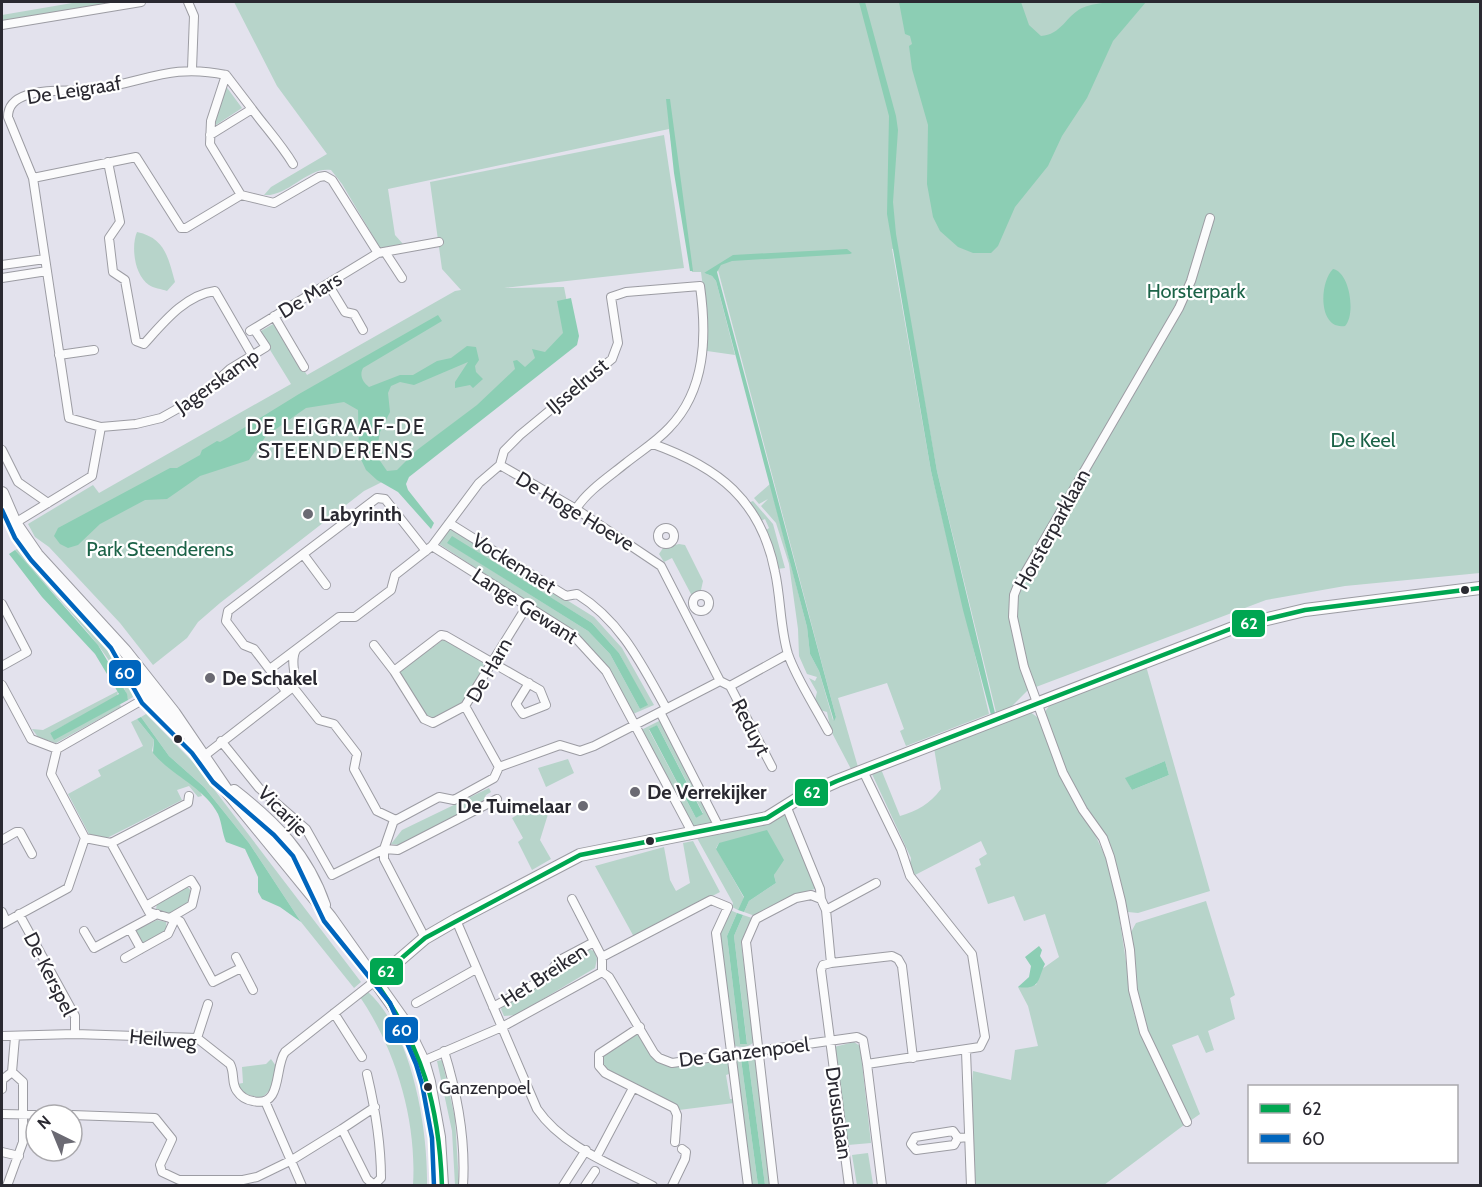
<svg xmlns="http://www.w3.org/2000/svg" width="1482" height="1187" font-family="Cabin,sans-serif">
<rect width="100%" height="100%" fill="#e3e2ed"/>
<path fill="#b7d4ca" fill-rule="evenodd" d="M78,2H123L2,23V15Z
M234,2H1480V573L1345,586L1266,600L1028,690L1009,709L997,716L937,471L897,248L892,249L931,471L989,714L906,746L900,731L904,729L887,683L838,698L858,767L851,769L831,731L827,712L820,710L815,700L817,692L809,678L815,681L817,677L807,674L799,656L798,629L789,564L776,523L761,506L768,499L759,504L754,498L770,484L807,627L810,654L819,671L833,720L836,717L718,270L704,273L712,276L716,281L735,355L707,351V319L701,272H692L669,129L388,189L395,235L403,244L380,248L342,184L331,170C308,166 288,197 264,195L271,187L327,154L277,86Z
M225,85L242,108L216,125L214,122Z
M664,135L684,268L504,288L564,287L573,333L396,475L364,491L220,603L198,622L187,638L153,665L120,623L49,547L35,537L28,524L93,485L99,493L291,384L259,332L275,323L307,375L455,291L461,290L442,269L430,182Z
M137,232C165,238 168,257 175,282L167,291C162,289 153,288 149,285C134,275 131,246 137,232Z
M753,501L773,524L785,568L777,569L765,531L769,528L765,519L760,521L748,503Z
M451,528L594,617L622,648L654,705L633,714C617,682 602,655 574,632L439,544ZM452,537L592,623L619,653L647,705L640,709L610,654L588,631L448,543Z
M679,544L685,545L703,581L701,590L692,596L672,558L664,562L659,554L663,548Z
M17,549C32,567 46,585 62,602C86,629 126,659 133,697L128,700C119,655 45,588 15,550Z
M444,639L482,660L484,667C471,689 458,718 429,720L399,672Z
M1146,666L1210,891L1138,913L1128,912L1114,867L1071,786L1044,713L1052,702ZM1165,761L1169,775L1132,790L1126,778Z
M118,691L117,697L50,733L54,739L120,704L121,707L56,743L38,737L32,729L43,730Z
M1029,711L1041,720L1106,858L1116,896L1134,1014L1184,1125L1104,1185H973L970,1110L973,1071L1011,1080L1015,1050L1038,1046L1028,1006L1018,987L1036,985L1042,969L1059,957L1045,914L1024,921L1014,896L988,904L975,868L981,865L979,859L987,854L981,841L915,875L910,866L911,858L872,774L881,769L900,816C917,811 930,804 941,789L934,748Z
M146,714L194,763L361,982L354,988L301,922L249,843L204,787L169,756L141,717Z
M137,719L154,740L152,751L199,789L202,796L198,797L189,786L177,790L182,800L107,838L89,834L68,794L101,776L98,770L143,746L131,722Z
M661,720L712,820V823L696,828L693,826L641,730ZM657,725L703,813L696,818L649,730Z
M568,759L574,773L546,787L538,768Z
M489,788L491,792L486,795L483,801L399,845L391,844L402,830Z
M543,800L549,811L540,840L551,859L532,870L518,842L523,838L512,818Z
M786,814L815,883V889L796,894L755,916L744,912L749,901L776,883L774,875L778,866L719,843L716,848L744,898L738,910L732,907L733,903L697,838Z
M693,841L720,892L634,937L595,866L664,847L670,880L676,891L690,883L683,843Z
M187,886L191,891L187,904L171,914L156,909L157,904Z
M1206,901L1235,995L1230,998L1235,1019L1208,1031L1214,1050L1206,1053L1198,1035L1172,1045L1200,1114L1190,1121L1148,1033L1137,999L1130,934L1136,923Z
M730,910L737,913L727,936L740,1044L747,1043L734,936L743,915L752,918L741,942L754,1042C748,1048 740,1048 733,1045L719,934Z
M157,920L166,922L167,930L142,945L134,931Z
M586,949L595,951L597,959L595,968L516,1015L504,1016L501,1009L505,1003L555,966Z
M367,991C412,1031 428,1128 427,1185H413C417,1121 396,1050 360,997Z
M640,1032L661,1063L667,1066L730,1059L732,1073L726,1075L730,1099H733L734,1103L679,1110L606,1070L601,1061L603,1055Z
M854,1042L860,1046L871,1143L848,1145L834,1047Z
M755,1057L772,1185H765L748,1058Z
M271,1059L276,1066C275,1078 273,1091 261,1098L245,1094L237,1084L243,1083L242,1067L266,1064Z
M741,1059L758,1185H750L735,1060Z
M442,1060L455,1118L459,1185H455L452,1131L437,1061Z
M868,1153L873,1184L857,1185L852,1155Z"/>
<path fill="#8cceb4" d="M859,2H865L896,116L898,130L893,202L896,234L937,471L995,713L991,715L963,610L931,471L887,214L889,116Z
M899,2H1021L1029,25L1041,36C1061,35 1066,16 1082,8C1098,1 1128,1 1146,2L1113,41L1087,98L1062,136L1048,166L1015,207L998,246L991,253H973L958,247L940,231L933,217L927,184L928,125L912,69L909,46L912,44L910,36L905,34Z
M666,99H670L693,271H690L674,173Z
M847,249L852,253L850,254L732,261L721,265L717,272L836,717L834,721L819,671L810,654L807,627L716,281L712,276L704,273L733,255Z
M1333,269C1350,272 1356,315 1345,326C1318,330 1319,283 1333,269Z
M571,298L579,336L577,345L409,477L406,484L408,490L434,523L431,529L398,492L377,480L366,470L359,455L358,410L344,402L306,408L266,436L249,460L200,476L167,499L145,500L100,524L78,545L68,548L60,544L54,536L58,528L170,468H177L200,455L202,450L217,441L220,442L229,437L299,394L438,315L442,321L363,368C359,376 363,382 369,387L400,375H413L437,361L451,358L467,346L476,347L479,360L475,366L476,372L483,379L473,388L470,385L455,388V382L468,362L414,385L400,382L391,386L388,393L390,412L380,432L376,455L387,471L397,470L417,450L477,405L515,369L513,361L517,360L525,367L535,358L532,349L545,352L563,333L557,301Z
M452,536L592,623L619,653L648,705L640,709L610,654L588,631L447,543Z
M15,550L98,645L127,694L128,700L54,740L50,733L119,694L95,654L42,597L9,554Z
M141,717L169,756L204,787L249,843L301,922L280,907L262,899L258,892V877L245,849L226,842C222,833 222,823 218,814C204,787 172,776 153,753L154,740L137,719Z
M657,725L703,814L696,818L649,729Z
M1165,761L1169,775L1132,790L1125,778Z
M767,830L784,860L774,875L776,883L749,901L744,912L738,910L744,897L716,849L719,843Z
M737,913L743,915L734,936L747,1044H740L727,936Z
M1039,946L1042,950L1040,956L1045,964C1037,980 1041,990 1018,987L1029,977L1031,966L1025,957Z
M748,1058L765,1185H758L741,1059Z"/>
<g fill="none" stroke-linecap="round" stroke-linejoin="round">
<g stroke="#9c9ca3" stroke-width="10">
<path id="street" d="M188,2L194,16L192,69
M2,25L141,2
M252,109C266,128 281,144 293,164
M210,135L252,109L226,75
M108,162L120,222L109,238L113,272L125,280L136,341L144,344C163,323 185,295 215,291L252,355
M33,178L136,157L181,228H186L241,195
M241,195L210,144L211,121L226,75C170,63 147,82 95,89C74,92 47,88 27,95C15,99 8,105 8,117L33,178L69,418L101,427L136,424L161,418L202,395L230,369L266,347L254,329
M241,195L274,203L319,177L325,176L332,180L378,253L250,331
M385,252L402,278
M378,253L439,242
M2,265L45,259
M2,278L47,271
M328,284L345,312L354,314L363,330
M274,316L304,367
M59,355L94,350
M653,444C718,467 761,500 775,572C781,599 780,628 788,654C796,678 816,708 828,731
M2,450L18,482L48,503
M500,465L504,451L520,435L612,359L618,343L611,297L626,292L700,286C707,336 706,390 669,428C656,442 641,451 626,463C610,476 587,491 576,509
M500,465L576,509L661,566L720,681L730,686
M15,523L92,476L101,427
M449,523L566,596L577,594C621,621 642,665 666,708
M658 536a8 8 0 1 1 16 0a8 8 0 1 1-16 0Z
M432,546L573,635L606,671L693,834
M303,554L326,585
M693 603a8 8 0 1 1 16 0a8 8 0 1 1-16 0Z
M2,604L27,652L2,666
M374,645L394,671L424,719L433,723L465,706L527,606
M270,669L339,617H355L391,590L395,575L432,546L479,483L500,465
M394,671L441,635L446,636L540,690L546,705L523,714L516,704L529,683
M2,685L31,739L57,749
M730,686L772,767
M730,686L788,654
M293,687L319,720L334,724L357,754L354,769L377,811L396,820L439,797L454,800L494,778L499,767L560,745L580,751L594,746L720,681
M286,691L254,649L244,645L226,621L228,611L377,498L385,499L426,551
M465,706L499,767
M660,712L720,829
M221,741L259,788L306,829L332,875L384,849V859L425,938
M204,756L293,687C298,674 289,662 296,650
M787,808L820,889L821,899
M394,820L384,849L398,850L497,799
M85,838L111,843L149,912L180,921L213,982L241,968
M2,840L16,832H20L32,854
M111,843L188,803L189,796
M572,899L602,957V972
M146,906L191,880L196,888L192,905L170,918
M826,910L876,883
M2,912L6,921
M19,914L75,1016V1034
M456,920L537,1109C563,1147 613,1165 653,1186
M2,924L68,888L85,838L51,774L57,749L151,695
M130,929L141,949L168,934L175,919
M84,931L94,948L157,914
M236,957L253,990
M602,957L711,900L728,907L716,933L748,1186
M125,958L141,949
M831,963L892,956L898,959L902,966L913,1058
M416,1003L476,969
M493,1007L547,977L558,961L594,942
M334,1013L362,1057
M640,1027L599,1054V1066L605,1073L674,1108L677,1115L675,1142
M2,1036L75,1034L197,1038L230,1064C235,1073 231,1083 237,1091C241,1097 246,1100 253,1101C283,1108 274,1067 285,1052L375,981
M197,1038L208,1004
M444,1051C458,1096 466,1139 463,1186
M966,1051L971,1186
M423,1061L502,1027L602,972L609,977L654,1053L659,1058L672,1063L857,1037L863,1040L867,1064L980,1047L985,1037L972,954L910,876L901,849L863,771
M867,1064L882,1186
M367,1074C375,1108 381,1143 381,1178L374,1185L367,1179L342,1129L375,1107
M2,1089V1080L12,1072L15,1037
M265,1101L302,1186
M2,1114L50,1115
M72,1115L155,1118L172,1139L160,1165L162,1172L179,1180H243L257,1177L292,1160L342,1129
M1187,1122L1144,1032L1133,990L1130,950L1121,901L1110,857L1103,838L1083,810L1063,773L1024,667L1013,617L1014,595L1018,585L1179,308L1191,281L1210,218
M958,1138L953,1131L915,1137L911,1144L916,1150L954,1145L958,1138L968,1137
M2,1152L19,1156
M597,1156L633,1088
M7,1186L23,1142V1082L12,1072
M563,1186L586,1150
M585,1186L595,1171
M672,1186L685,1159L686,1152L682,1149
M774,1186L746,942L756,919L796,898L811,895L821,899L826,910L831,963L823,965L821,970L849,1186"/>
</g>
<g stroke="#9c9ca3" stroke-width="14">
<path id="secondary" d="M2,493L15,523L37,555L125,651L174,713L227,791L330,917L403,1020L423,1061L429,1082L439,1137L442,1186
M129,667L148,698L181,733
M234,791C275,823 307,855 324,905
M375,981L425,938L456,920L580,855L767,818L799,798L837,781L1238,626L1305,610L1480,588"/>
</g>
<use href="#street" stroke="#fbfbfc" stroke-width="8"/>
<use href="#secondary" stroke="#fbfbfc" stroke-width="12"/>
<g stroke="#fff" stroke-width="9">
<path id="bus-1" d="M442,1186C439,1104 422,1047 375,981L425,938L580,855L767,818L799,798L837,781L1238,626L1305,610L1480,588"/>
</g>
<g stroke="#fff" stroke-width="9">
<path id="bus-2" d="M2,510L15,538L31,560L111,648L142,703L192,753L213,782L274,835L293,856L324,921L390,1003L416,1064L422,1084L432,1138L434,1186"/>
</g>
<use href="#bus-1" stroke="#00a651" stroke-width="4.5"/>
<use href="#bus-2" stroke="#0065bd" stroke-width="4.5"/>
</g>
<g fill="#6b6a73" stroke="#fff" stroke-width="2">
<circle cx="308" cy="514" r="6"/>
<circle cx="210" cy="678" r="6"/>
<circle cx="635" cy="792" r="6"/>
<circle cx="583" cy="806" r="6"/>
</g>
<g fill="#2a2931" stroke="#fff" stroke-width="2">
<circle cx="1465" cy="590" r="5"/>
<circle cx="178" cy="739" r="5"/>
<circle cx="650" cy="841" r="5"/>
<circle cx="428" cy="1087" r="5"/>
</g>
<g text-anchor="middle" stroke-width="4.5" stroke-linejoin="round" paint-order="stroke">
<g font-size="18" fill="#2a2931" stroke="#fff" text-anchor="start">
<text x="439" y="1094">Ganzenpoel</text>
</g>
<g font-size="20" fill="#2a2931" stroke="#fff">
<text transform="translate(74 90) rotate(-9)" y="7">De Leigraaf</text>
<text transform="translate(310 295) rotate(-31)" y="7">De Mars</text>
<text transform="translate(217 381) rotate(-35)" y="7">Jagerskamp</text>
<text transform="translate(577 386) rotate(-40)" y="7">IJsselrust</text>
<text transform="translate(575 511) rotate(31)" y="7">De Hoge Hoeve</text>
<text transform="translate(1052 529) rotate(-61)" y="7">Horsterparklaan</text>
<text transform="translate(514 563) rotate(32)" y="7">Vockemaet</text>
<text transform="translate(525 606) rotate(33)" y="7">Lange Gewant</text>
<text transform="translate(489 670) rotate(-60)" y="7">De Harn</text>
<text transform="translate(751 727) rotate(63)" y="7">Reduyt</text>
<text transform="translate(283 811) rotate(45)" y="7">Vicarije</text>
<text transform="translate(50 974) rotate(63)" y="7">De Kerspel</text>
<text transform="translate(544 975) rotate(-33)" y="7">Het Breiken</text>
<text transform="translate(163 1039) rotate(5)" y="7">Heilweg</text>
<text transform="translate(744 1052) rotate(-7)" y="7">De Ganzenpoel</text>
<text transform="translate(839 1113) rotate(82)" y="7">Drususlaan</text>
</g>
<g font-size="20" fill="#1c6348" stroke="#fff">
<text x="1196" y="298">Horsterpark</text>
<text x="1363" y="447">De Keel</text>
<text x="160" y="556">Park Steenderens</text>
</g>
<g font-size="20" font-weight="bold" fill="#2a2931" stroke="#fff" text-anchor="start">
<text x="320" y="521">Labyrinth</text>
<text x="222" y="685">De Schakel</text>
<text x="647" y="799">De Verrekijker</text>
<text x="571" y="813" text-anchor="end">De Tuimelaar</text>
</g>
<g font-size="21" letter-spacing="1.5" fill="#2a2931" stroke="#fff">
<text x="336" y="434">DE LEIGRAAF-DE<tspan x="336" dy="24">STEENDERENS</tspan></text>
</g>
</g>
<g stroke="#fff" stroke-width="2">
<rect x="1231" y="609" width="35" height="29" rx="6" fill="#00a651"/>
<rect x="108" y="659" width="34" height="28" rx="6" fill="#0065bd"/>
<rect x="794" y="778" width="35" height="29" rx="6" fill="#00a651"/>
<rect x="369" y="957" width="35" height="29" rx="6" fill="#00a651"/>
<rect x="384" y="1016" width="35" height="28" rx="6" fill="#0065bd"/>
</g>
<g font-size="16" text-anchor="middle" font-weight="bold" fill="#fff">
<text x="1249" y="629">62</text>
<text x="125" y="679">60</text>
<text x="812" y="798">62</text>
<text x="386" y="977">62</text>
<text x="402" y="1036">60</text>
</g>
<rect width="1482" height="1187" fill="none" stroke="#2a2931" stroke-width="6"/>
<rect x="1248" y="1085" width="210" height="78" fill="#ffffff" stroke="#aaa9ad" stroke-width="1.5"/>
<rect x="1260" y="1104" width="30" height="9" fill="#00a651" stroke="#aaa9ad" stroke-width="1.5"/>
<text x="1302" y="1115" font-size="18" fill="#2a2931">62</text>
<rect x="1260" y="1134" width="30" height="9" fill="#0065bd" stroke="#aaa9ad" stroke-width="1.5"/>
<text x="1302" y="1145" font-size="18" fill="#2a2931">60</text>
<g transform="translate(54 1133) rotate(317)"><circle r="28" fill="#ffffff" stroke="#aaa9ad" stroke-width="1.5"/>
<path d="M0-4.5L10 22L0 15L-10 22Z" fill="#6b6a73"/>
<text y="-9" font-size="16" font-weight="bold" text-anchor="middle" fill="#2a2931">N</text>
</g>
</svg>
